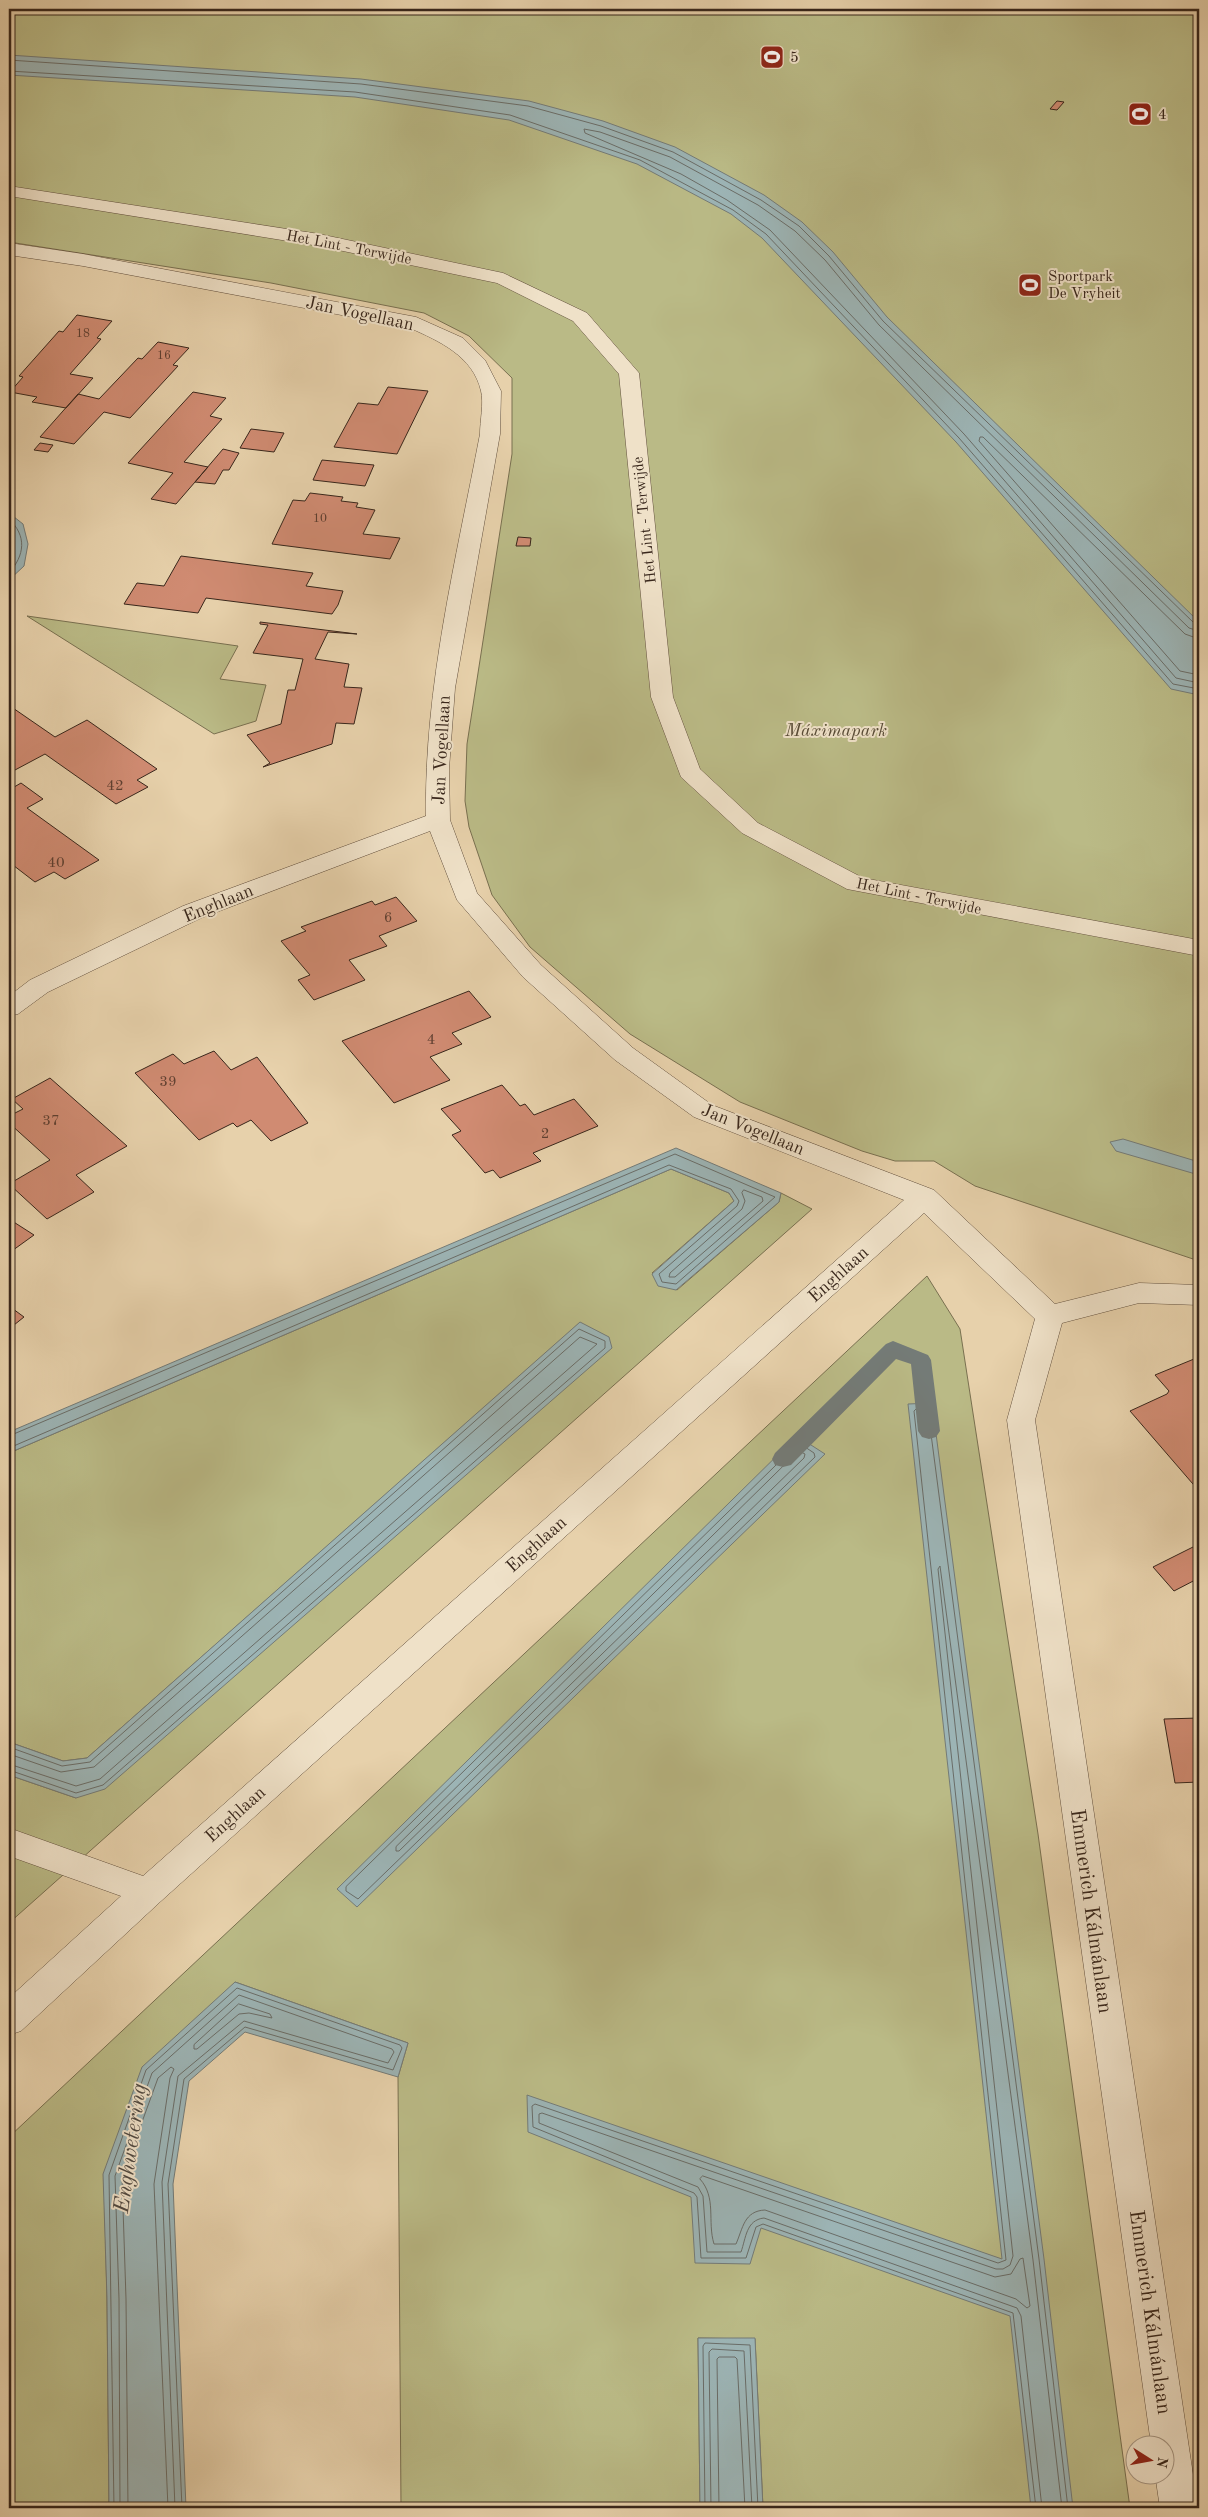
<svg xmlns="http://www.w3.org/2000/svg" width="1208" height="2517" font-family="'Old Standard TT',serif">
<rect width="100%" height="100%" fill="#e7d1ab"/>
<filter id="stains"><feTurbulence type="fractalNoise" baseFrequency=".004" numOctaves="4"/><feColorMatrix values="0 0 0 0 .2 0 0 0 0 .09 0 0 0 0 .02 0 0 0 .5 -.17"/></filter>
<radialGradient id="worn" r=".72"><stop offset=".6" stop-color="#630" stop-opacity="0"/><stop offset="1" stop-color="#630" stop-opacity=".3"/></radialGradient>
<path fill="#baba86" stroke="#797050" d="M9,9H1199V1261L975,1186L934,1161H895L862,1151L740,1102L630,1034L530,947L492,895L469,827L465,801L467,744L512,454V378L469,336L424,313L271,283L9,242Z
M27,616L238,646L220,679L266,685L256,721L214,734Z
M671,1169L729,1193L734,1201L652,1273L677,1290L779,1202L781,1193L812,1209L9,1923V1775L76,1798L580,1323L87,1758L63,1761L9,1742V1453Z
M927,1276L960,1329L1038,1834L1130,2508H763L755,2339L698,2338L700,2508H401L398,2077L408,2043L235,1982L104,2174L107,2299L109,2508H9V2137Z"/>
<path fill="#9cb4b5" stroke="#747b77" d="M9,55L361,79L529,101L603,121L675,147L764,195L802,222L833,252L887,317L1199,622V695L1171,689L956,442L762,238L731,214L637,164L509,120L355,97L9,75Z
M9,513L23,524L28,544L24,566L9,580Z
M1123,1139L1199,1162V1175L1116,1151L1110,1142Z
M676,1148L781,1193L779,1202L676,1290L658,1286L652,1274L734,1201L729,1193L671,1169L9,1453V1432Z
M580,1322L609,1337L612,1348L105,1789L76,1798L9,1775V1742L63,1761L87,1758Z
M932,1403L1044,2259L1073,2508H1031L1010,2316L761,2228L750,2264L695,2263L691,2197L528,2132L527,2095L1002,2259L908,1404Z
M797,1436L825,1454L357,1907L337,1889Z
M235,1982L408,2043L398,2077L245,2032L189,2081L173,2184L186,2508H109L107,2299L103,2174L142,2067Z
M698,2338H755L763,2508H700Z"/>
<g fill="none" stroke-linecap="round" stroke-linejoin="round">
<path stroke="#6a6d68" stroke-width="1" d="M9,60L361,84L528,106L601,126L673,152L761,200L799,226L829,256L883,321L1194,623L1199,625
M9,71L355,92L510,115L640,160L733,210L766,234L959,438L1173,684L1199,689
M9,519C27,536 25,555 9,573
M1199,631L1189,628L879,325L825,260L795,231L758,205L670,157L600,132L584,129L585,133L681,174L727,200L770,230L964,434L1176,678L1199,683
M1199,639L1185,634L983,437H980L979,441L1180,671L1199,675
M744,1190L762,1197L763,1201L675,1277H669L670,1273L742,1209L745,1201L742,1193Z
M9,1436L675,1154L775,1197L676,1284L662,1282L659,1274L737,1206L739,1201L731,1189L669,1165L9,1448
M799,1443L814,1453L815,1457L358,1899L346,1891V1887Z
M799,1451L805,1454L804,1458L399,1851H396V1847Z
M9,1747L62,1766L90,1762L579,1329L605,1341V1348L103,1785L76,1793L9,1770
M9,1754L61,1772L94,1767L580,1337L597,1344L100,1779L76,1786L9,1764
M239,2004L270,2014L272,2018L249,2013L239,2014L197,2049H194V2045Z
M703,2176L995,2277L1011,2274L1020,2259L1023,2258L1030,2306L1027,2308L1016,2299L765,2210C744,2211 743,2228 736,2244H714C707,2221 717,2198 700,2179Z
M114,2508L109,2175L146,2070L237,1988L400,2045L402,2048L393,2070L245,2027L184,2079L168,2184L182,2508
M120,2508L119,2299L115,2176L152,2073L239,1995L392,2049L394,2052L388,2063L244,2021L178,2076L162,2182L175,2508
M128,2508L126,2299L122,2177L158,2078L171,2067L174,2069L170,2078L154,2184L168,2508
M705,2508L703,2346L705,2343L750,2345L758,2508
M711,2508L709,2352L712,2349L744,2351L752,2508
M719,2508L717,2359L719,2357H735L737,2359L745,2508
M1036,2508L1013,2313L763,2224L756,2227L746,2258H701L697,2197L694,2193L533,2127L532,2106L535,2104L998,2263L1006,2260L914,1411L916,1409L928,1411L1039,2259L1068,2508
M1042,2508L1021,2316L1017,2308L764,2218C746,2220 746,2238 741,2252H707L703,2196L698,2187L539,2123V2114L542,2113L996,2269H1003L1010,2265L1013,2256L938,1569L940,1566L1033,2260L1062,2508"/>
<path fill="#747b77" fill-rule="evenodd" d="M893,1341L928,1355L931,1360L940,1431L936,1437L929,1439L922,1437L918,1431L911,1364L896,1359L791,1465L783,1467L775,1465L772,1459L775,1453L886,1344Z"/>
</g>
<path fill="#d08b72" stroke="#38261b" d="M1057,101L1064,102L1057,110L1050,109Z
M77,315L112,321L97,338L101,339L70,374L93,378L66,408L32,402L37,397L10,392L23,377L19,376L59,331L63,332Z
M158,342L189,348L173,365L178,366L130,418L104,412L74,444L40,437L78,394L99,399L138,358L142,359Z
M388,387L428,391L397,454L334,447L358,403L378,405Z
M193,392L226,398L210,416L222,419L184,462L208,467L176,504L151,499L173,473L128,463Z
M251,429L284,433L274,452L240,448Z
M40,443L53,445L48,452L34,450Z
M223,449L239,453L229,470H223L215,484L195,482Z
M322,460L374,465L365,486L313,480Z
M310,493L343,497L341,501L358,503L356,507L375,510L363,534L400,538L390,559L272,544L293,500L305,501Z
M518,537L531,538L530,546H516Z
M181,556L313,573L306,586L343,591L338,605L332,614L206,598L198,613L124,604L137,583L164,586Z
M260,622L357,634L328,632L315,659L349,664L344,687L362,688L354,724L336,723L332,744L263,767L270,763L247,735L281,724L288,690H295L303,659L253,653L268,625L260,624Z
M10,706L55,737L87,720L157,769L137,780L148,787L116,804L45,754L15,770L9,765Z
M21,783L43,799L27,808L99,860L65,879L54,872L35,882L9,862V790Z
M396,897L417,921L379,936L387,946L349,960L365,980L314,1000L298,980L310,975L281,941L306,931L301,927L372,901L375,905Z
M469,991L491,1017L452,1033L462,1044L430,1057L450,1080L394,1103L342,1041Z
M214,1051L231,1070L257,1057L308,1123L271,1141L251,1120L237,1127L233,1123L199,1140L135,1073L173,1054L184,1064Z
M50,1078L127,1146L76,1175L94,1192L47,1219L9,1184L50,1160L9,1123V1116L23,1109L12,1099Z
M502,1085L520,1106L525,1104L534,1115L574,1099L598,1126L533,1153L541,1161L500,1178L493,1170L485,1173L452,1135L461,1131L441,1109Z
M9,1219L34,1235L9,1253Z
M9,1306L24,1317L9,1329Z
M1194,1359L1199,1364V1491L1130,1411L1167,1394L1169,1391L1155,1375Z
M1199,1544V1578L1174,1591L1153,1567Z
M1199,1718V1782L1175,1783L1164,1719Z"/>
<g fill="none" stroke-linecap="round" stroke-linejoin="round">
<g stroke="#64513f" stroke-width="1">
<path id="street" d="M9,186L319,234L503,273L587,313L639,373L673,697L700,769L758,823L863,878L1199,940V956L847,889L742,833L681,777L651,697L619,374L573,321L497,283L319,246L9,196Z
M9,243L83,254L416,317L463,338L485,360L501,391L500,434L455,688L449,769L450,820L477,893L541,965L633,1048L712,1105L934,1190L1055,1304L1139,1283L1199,1285V1305L1139,1303L1062,1323L1035,1420L1198,2508H1160L1155,2474H1166V2444H1151L1007,1420L1035,1319L924,1213L160,1902L21,2031L9,2035V1998L121,1896L9,1856V1828L143,1876L904,1200L694,1117L615,1060L523,977L457,900L430,831L201,918L48,992L18,1014L9,1016V996L30,980L183,906L426,816C424,687 456,560 480,434C480,421 484,403 481,391C473,356 439,341 410,328L83,266L9,255Z"/>
</g>
<use href="#street" fill="#efe1c8" fill-rule="evenodd"/>
</g>
<defs>
<g id="stadium-square" transform="scale(1.25)"><rect x="-9" y="-9" width="18" height="18" rx="4" fill="#8f2418" stroke="#efe1c8"/><path d="M0-5a6.5 5 0 1 0 0 10a6.5 5 0 1 0 0-10ZM-3.5-1.8h7v3.6h-7Z" fill="#fff"/></g>
</defs>
<g fill-rule="evenodd">
<use href="#stadium-square" x="772" y="57"/>
<use href="#stadium-square" x="1140" y="114"/>
<use href="#stadium-square" x="1030" y="285"/>
</g>
<g text-anchor="middle" stroke-width="4" stroke-linejoin="round" paint-order="stroke">
<g font-size="12" fill="#5e3f31">
<text x="83" y="337">18</text>
<text x="164" y="359">16</text>
<text x="320" y="522">10</text>
</g>
<g font-size="15" fill="#38261b" stroke="#efe1c8" text-anchor="start">
<text x="790" y="62">5</text>
<text x="1158" y="119">4</text>
<text x="1048" y="281">Sportpark<tspan x="1048" dy="17">De Vryheit</tspan></text>
</g>
<g font-size="15" fill="#38261b" stroke="#efe1c8">
<text transform="translate(349 247) rotate(11)" y="5">Het Lint - Terwijde</text>
<text transform="translate(644 520) rotate(-96)" y="5">Het Lint - Terwijde</text>
<text transform="translate(919 896) rotate(12)" y="5">Het Lint - Terwijde</text>
</g>
<g font-size="15" fill="#5e3f31">
<text x="115" y="790">42</text>
<text x="56" y="867">40</text>
<text x="388" y="922">6</text>
<text x="431" y="1044">4</text>
<text x="168" y="1086">39</text>
<text x="51" y="1125">37</text>
<text x="545" y="1138">2</text>
</g>
<g font-size="18" fill="#38261b" stroke="#efe1c8">
<text transform="translate(360 313) rotate(12)" y="6">Jan Vogellaan</text>
<text transform="translate(441 750) rotate(-87)" y="6">Jan Vogellaan</text>
<text transform="translate(218 903) rotate(-22)" y="6">Enghlaan</text>
<text transform="translate(753 1129) rotate(22)" y="6">Jan Vogellaan</text>
<text transform="translate(838 1274) rotate(-42)" y="6">Enghlaan</text>
<text transform="translate(536 1544) rotate(-42)" y="6">Enghlaan</text>
<text transform="translate(235 1814) rotate(-42)" y="6">Enghlaan</text>
</g>
<g font-size="18" font-style="italic" fill="#584b36" stroke="#efe1c8">
<text x="836" y="736">Máximapark</text>
</g>
<g font-size="21" fill="#38261b" stroke="#efe1c8">
<text transform="translate(1092 1911) rotate(82)" y="7">Emmerich Kálmánlaan</text>
<text transform="translate(1151 2312) rotate(82)" y="7">Emmerich Kálmánlaan</text>
</g>
<g font-size="22" font-style="italic" fill="#514a42" stroke="#efe1c8">
<text transform="translate(129 2148) rotate(-82)" y="8">Enghwetering</text>
</g>
</g>
<rect width="1208" height="2517" fill="none" stroke="#e7d1ab" stroke-width="30"/>
<rect x="10" y="10" width="1188" height="2497" fill="none" stroke="#38261b" stroke-width="2.5"/>
<rect x="15" y="15" width="1178" height="2487" fill="none" stroke="#38261b"/>
<g transform="translate(1150 2460) rotate(101)"><circle r="24" fill="#efe1c8" stroke="#a69683"/>
<path d="M0-4L9 19L0 12L-9 19Z" fill="#8f2418"/>
<text y="-8" font-size="14" font-weight="bold" text-anchor="middle" fill="#38261b">N</text>
</g>
<rect width="100%" height="100%" filter="url(#stains)"/>
<rect width="100%" height="100%" fill="url(#worn)"/>
</svg>
